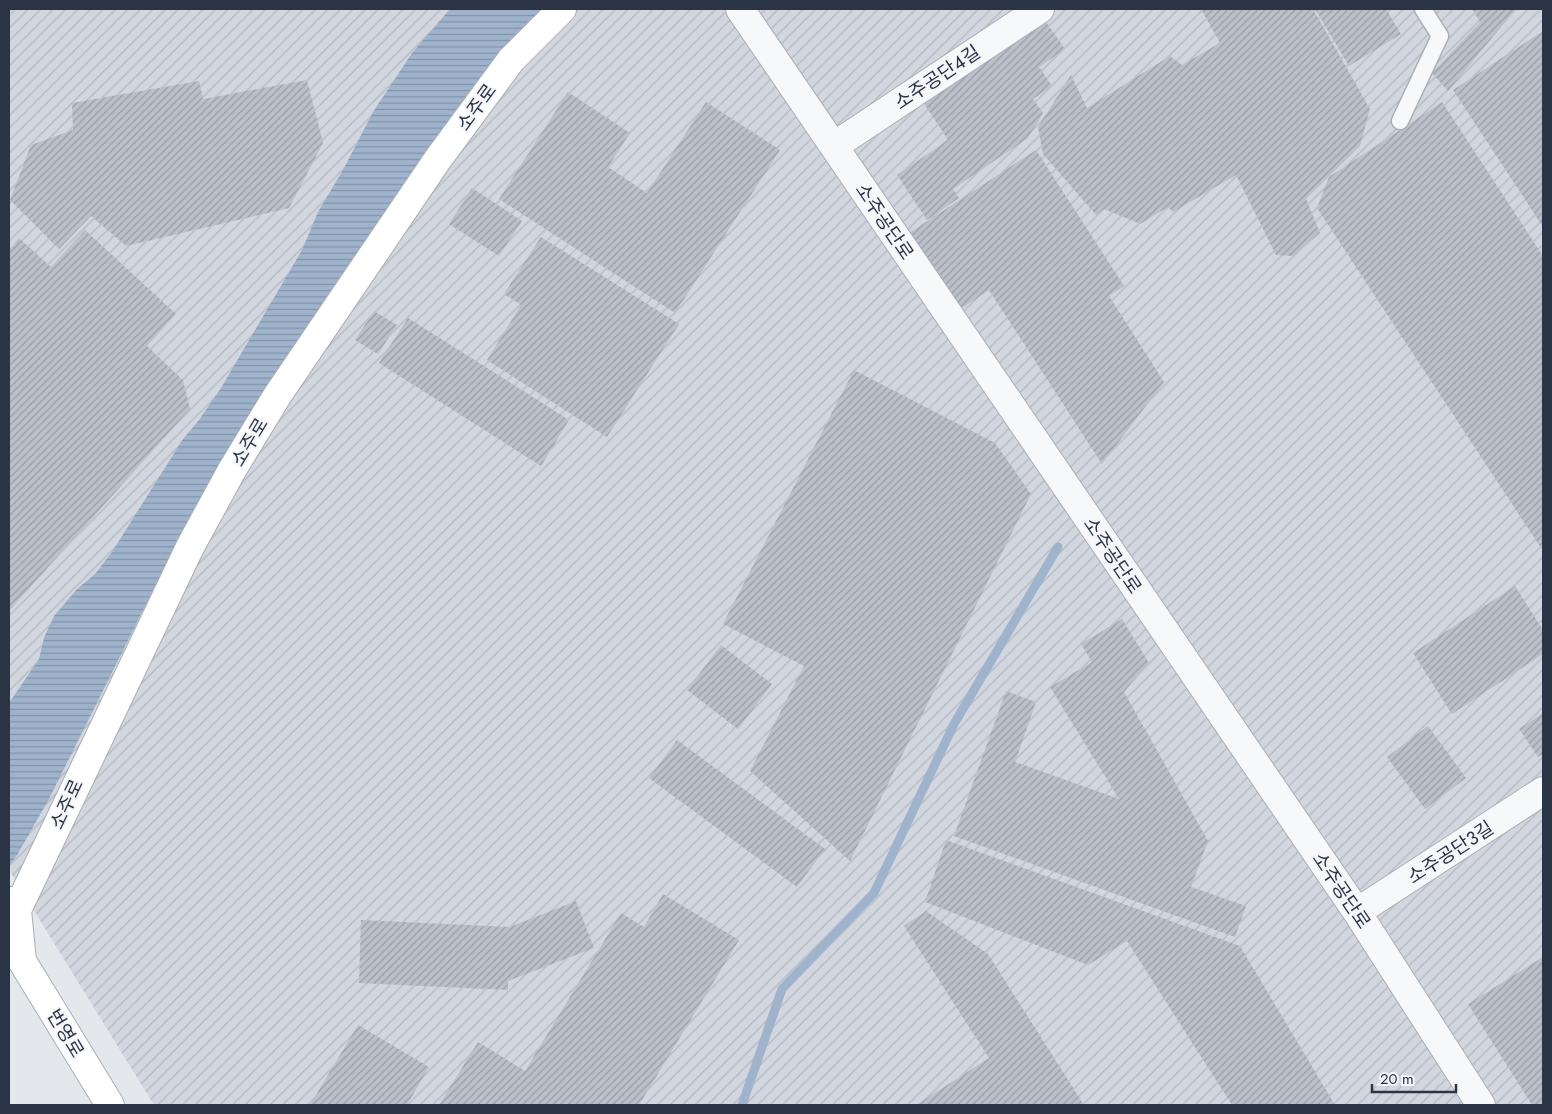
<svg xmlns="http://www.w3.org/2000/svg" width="1552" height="1114" font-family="Jost,'Noto Sans KR',sans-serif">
<defs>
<pattern id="industrial-furrows" width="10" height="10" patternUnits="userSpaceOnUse" patternTransform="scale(1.25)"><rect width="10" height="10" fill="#d2d6de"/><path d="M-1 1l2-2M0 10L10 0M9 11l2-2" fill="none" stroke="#b4b8c0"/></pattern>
<pattern id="water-rules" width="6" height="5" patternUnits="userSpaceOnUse" patternTransform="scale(1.25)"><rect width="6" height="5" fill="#9fb4cc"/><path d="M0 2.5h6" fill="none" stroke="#8293a7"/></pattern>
<pattern id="building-hatch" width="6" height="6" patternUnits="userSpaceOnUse" patternTransform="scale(1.25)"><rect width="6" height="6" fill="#bbc0ca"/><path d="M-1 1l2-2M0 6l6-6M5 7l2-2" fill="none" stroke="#989da6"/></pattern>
</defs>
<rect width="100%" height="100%" fill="#e4e7ec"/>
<path fill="url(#industrial-furrows)" d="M9,9H1543V1105H154L9,870Z"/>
<path fill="url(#water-rules)" d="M450,9H542C503,51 468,95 434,141L187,522L49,799L16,857L9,866V703L39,659L44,638L54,616L77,589L95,574L112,552L183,439L199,420L221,388L302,250L318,212L344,168L373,112L412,53Z"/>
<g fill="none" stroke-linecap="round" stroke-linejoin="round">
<path stroke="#9fb4cc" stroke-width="9" d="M742,1105L782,989L874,893L954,724L1058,547"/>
</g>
<path fill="url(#building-hatch)" d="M1201,9H1313L1370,109L1360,146L1306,199L1320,233L1293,256L1276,255L1236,175L1173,212L1168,207L1140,224L1104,209L1096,215L1043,154L1038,127L1071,75L1087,108L1170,56L1182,65L1220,43Z
M1315,9H1386L1401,34L1349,66Z
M1472,9H1516L1448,91L1432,73L1480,22Z
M1044,19L1065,49L1039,67L1052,86L1033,99L1043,113L1028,138L953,189L959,198L927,220L897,175L948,140L923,102Z
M1543,31V227L1453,90Z
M307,80L323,143L289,208L126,246L91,216L59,249L10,200L31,145L73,130L72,103L199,81L203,99Z
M568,92L630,133L608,167L647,193L706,102L780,150L675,313L499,199Z
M1442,102L1543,256V551L1317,208L1329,177Z
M1036,150L1124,286L1109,296L1164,382L1102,464L989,290L956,312L906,235Z
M472,188L522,221L499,256L449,224Z
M85,230L176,314L147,346L183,380L190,409L9,611V250L19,238L51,267Z
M541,237L679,324L607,437L487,360L521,305L504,294Z
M374,311L397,325L378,354L355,340Z
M408,318L569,420L541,466L379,363Z
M854,370L995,443L1031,494L850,861L750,771L804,666L723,624Z
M1515,586L1543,630V654L1452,714L1413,653Z
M1122,619L1149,663L1124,692L1208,841L1191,887L1246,906L1235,937L954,836L1006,691L1036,702L1015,762L1119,799L1050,687L1092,662L1081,644Z
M721,645L772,684L738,729L687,690Z
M1543,713V754L1538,757L1519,729Z
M1428,726L1466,778L1425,809L1387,757Z
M677,740L825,849L797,887L649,778Z
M946,840L1240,946L1335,1105H1232L1127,941L1088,965L925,902Z
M663,894L739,940L639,1105H439L478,1042L525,1071L621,913L644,927Z
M576,901L594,948L508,981V990L359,983L361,920L510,927Z
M926,911L988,954L1084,1105H916L989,1058L904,926Z
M1543,957V1105H1532L1468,1004Z
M358,1025L429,1067L407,1105H310Z"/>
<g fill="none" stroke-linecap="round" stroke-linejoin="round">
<g stroke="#a9aeb7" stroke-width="19">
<path id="lane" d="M1400,121L1440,36L1423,9"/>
</g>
<g stroke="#a9aeb7" stroke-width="30">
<path id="street" d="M740,9L1357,912L1481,1105
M834,146L1040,9
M1357,912L1543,791"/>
</g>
<g stroke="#a9aeb7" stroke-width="30">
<path id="secondary" d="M11,901L17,910L22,961L110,1105
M9,921L17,910L190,547L232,470L277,396L438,159L511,60L562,9"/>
</g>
<use href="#lane" stroke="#f7f8fa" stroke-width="16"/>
<use href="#street" stroke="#f7f8fa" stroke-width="28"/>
<use href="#secondary" stroke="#fff" stroke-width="28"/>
</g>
<g text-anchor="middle" stroke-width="4" stroke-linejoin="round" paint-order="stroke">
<g font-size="19" fill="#2b3445" stroke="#f4f6f9">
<text transform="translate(937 77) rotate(-34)" y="7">소주공단4길</text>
<text transform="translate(476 107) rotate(-54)" y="7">소주로</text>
<text transform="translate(885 221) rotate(56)" y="7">소주공단로</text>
<text transform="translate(249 442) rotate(-59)" y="7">소주로</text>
<text transform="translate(1113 555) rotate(56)" y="7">소주공단로</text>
<text transform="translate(66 804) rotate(-65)" y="7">소주로</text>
<text transform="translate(1450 852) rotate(-33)" y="7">소주공단3길</text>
<text transform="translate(1342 890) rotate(56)" y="7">소주공단로</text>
<text transform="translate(66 1033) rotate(59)" y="7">번영로</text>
</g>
</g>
<rect width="1552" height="1114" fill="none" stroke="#2b3445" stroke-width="20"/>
<path d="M1372 1084v8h84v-8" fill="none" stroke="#2b3445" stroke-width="2.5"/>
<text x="1380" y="1084" font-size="15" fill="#2b3445" stroke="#f4f6f9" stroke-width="4" paint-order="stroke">20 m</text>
</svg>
